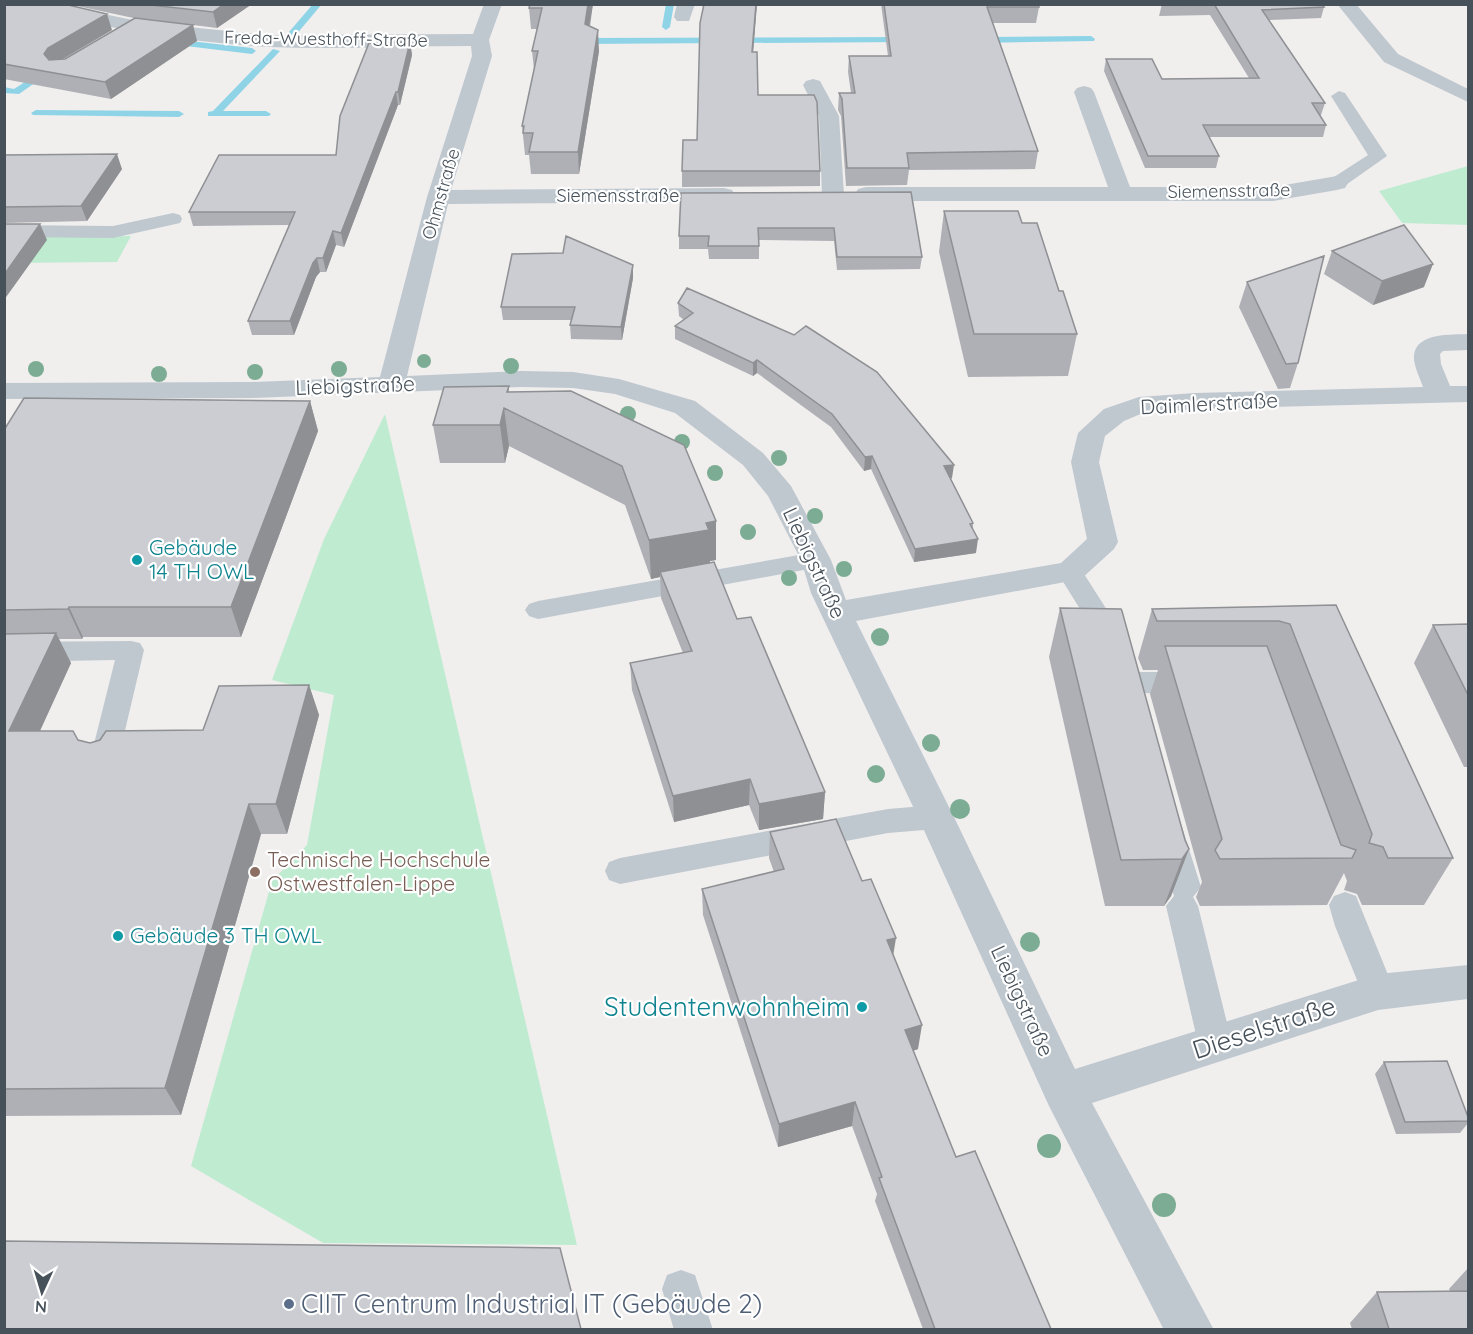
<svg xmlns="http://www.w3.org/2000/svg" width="1473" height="1334" font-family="Quicksand,sans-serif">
<rect width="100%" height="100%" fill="#f1eeee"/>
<path fill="#bfecd0" d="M1468,166V225L1402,223L1379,191Z
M131,236L117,262L5,263V237Z
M385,414L577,1245L323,1243L191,1166L272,881L307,845L334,695L272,680L324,539Z"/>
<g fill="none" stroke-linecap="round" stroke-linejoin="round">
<path fill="#8fd4e6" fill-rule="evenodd" d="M313,4H322L295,36H289V32Z
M666,4H674L670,27L666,30L662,27Z
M1091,36L1095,39L1094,41L980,43L976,40L980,37Z
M905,37L908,38V42L578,44L574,41L578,38Z
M172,39L252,48L256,51L252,54L169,44L168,42Z
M273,49L280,51L223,111H266L271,114L269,116H208V112L213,111Z
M42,71L49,73L19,94L4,93V87L14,89Z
M36,110L179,111L184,114L179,117L33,115L31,113Z"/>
<path fill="#bfc8cf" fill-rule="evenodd" d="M1339,91L1345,93L1387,156L1343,187H1331L1328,183L1331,179L1368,155L1331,96Z
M173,213L180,215L182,219L180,223L113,238L4,237V225L113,226Z
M816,552L825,554L829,560L825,566L538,619L529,616L525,610L529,604L538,601Z
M1070,564L1079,566L1121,632L1125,639L1121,646L1112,648L1103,646L1057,572L1061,566Z
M131,641L140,643L144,650L118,760L114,768L104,771L94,768L90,760L115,660L4,662V642Z
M1130,672H1189L1199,675L1203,682L1199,689C1179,695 1140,695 1120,689L1116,682L1120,675Z
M936,805L947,809L951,817L947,825L936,829L888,833L620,884L609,880L605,871L609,862L620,858L888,809Z
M1171,824L1182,827L1201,887L1193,897L1198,906L1232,1043L1227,1054L1215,1058L1203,1054L1198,1043L1166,906L1174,896L1156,836L1160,827Z
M1345,892L1356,896L1395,992L1390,1002L1378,1007L1366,1002L1335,926L1329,905L1334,896Z
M681,1270L695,1275L713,1330H674L662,1289L667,1275Z"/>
<path fill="#bfc8cf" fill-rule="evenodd" d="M20,4H54L148,23L269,35L473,34L484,4H502L489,40L492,56L451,190L724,188L732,190L735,195L732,200L724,202L448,204L407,376L521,371L573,372L619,379L695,401L763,453L791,486L831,560L846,600L1061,563L1087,539L1071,462L1078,433L1104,409L1139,397L1195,393L1423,387C1420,378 1413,365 1414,355C1417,332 1452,335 1468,334V350L1443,351L1440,354L1441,364L1450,386H1468V402L1195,409L1143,413L1124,421L1105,436L1099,462L1118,542L1114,549L1081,579L856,621L954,817L1075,1069L1378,974L1468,965V999L1378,1010L1092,1103L1214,1330H1164L1049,1106L918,817L811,593L801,560L768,496L743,465L675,413L615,394L573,388L521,387L251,398L4,399V383L251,382L380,377L427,197L472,56L471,46C404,46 336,50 269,47C188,42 108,29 29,9Z
M677,4H695L689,21H677L674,17Z
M1337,4H1356L1398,54L1468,89V102L1384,62Z
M813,79L820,81L839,116L844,195L841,200L833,202L825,200L822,195L819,116L803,85L806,81Z
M1084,86L1091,88L1094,92L1130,187H1273L1337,176L1345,178L1348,183L1345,188L1337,190L1273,201H866L858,199L855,194L858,189L866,187H1108L1074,92L1077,88Z"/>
</g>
<g fill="#7cad94">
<circle cx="424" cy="361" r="7"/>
<circle cx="511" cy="366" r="8"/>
<circle cx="36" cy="369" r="8"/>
<circle cx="339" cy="369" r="8"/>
<circle cx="255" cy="372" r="8"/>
<circle cx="159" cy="374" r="8"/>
<circle cx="628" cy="414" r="8"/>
<circle cx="682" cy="442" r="8"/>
<circle cx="779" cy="458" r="8"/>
<circle cx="715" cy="473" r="8"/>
<circle cx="815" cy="516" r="8"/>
<circle cx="748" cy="532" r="8"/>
<circle cx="844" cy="569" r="8"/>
<circle cx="789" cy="578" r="8"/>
<circle cx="880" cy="637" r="9"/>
<circle cx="931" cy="743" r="9"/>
<circle cx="876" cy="774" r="9"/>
<circle cx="960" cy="809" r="10"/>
<circle cx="1030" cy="942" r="10"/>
<circle cx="1049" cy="1146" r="12"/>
<circle cx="1164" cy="1205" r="12"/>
</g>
<path fill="#afb0b5" d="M4,4L112,30L62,60L65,59L138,19L68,4H252L217,28L193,25L197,41L111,99L4,79Z
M593,4L590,27L599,51L579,174H531L529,155H525L522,126L534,70L532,51L537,29H531L529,8Z
M757,4L753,52L758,95L820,171V186L682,187V171L697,140Z
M881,4H1038L1039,7L1036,23H993L1038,151L1035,169L909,170L907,185L846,186L841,116L838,110L839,93H851L848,72L849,56H888Z
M1162,4H1322L1324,7L1321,18L1269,20L1325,103L1321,115H1320L1326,125L1323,137H1209L1219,156L1216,168H1145L1104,71L1106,59L1162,79L1249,78L1210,15L1159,16Z
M410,42L412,55L400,105H398L344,247L336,245L326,272H320L316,277L294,335H252L248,321L289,225L193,226L189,212L336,155Z
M4,155L122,169L87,221L4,223Z
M911,192L922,257L920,269L837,270L834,241L759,240V259H709L708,249H679V236Z
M944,211L1022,223L1059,291L1077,334L1068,376L968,377L939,252Z
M1332,251L1424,287L1373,305L1324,274Z
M633,265V278L622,340L571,339L570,325L571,320H503L501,307Z
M1247,282L1298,363L1290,388L1278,389L1239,307Z
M678,303L952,478L951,479L973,523V529L976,553L914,562L871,469L864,471L831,427L757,373L753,376L675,339V326L684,320L679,316Z
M509,386V392L716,521V560L710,561V563L737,619L825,792L823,819L759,830L749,805L674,822L632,690L630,663L683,653L661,598L660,577L651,579L625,505L509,446L505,463H440L433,425Z
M310,401L318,431L241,637H83L82,639H59L71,663L40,731L90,743L203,730L309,685L319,715L287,834H261L181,1115L4,1116V430Z
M1336,605L1453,858L1424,905H1362L1357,894L1344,890L1347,881L1344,873L1327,905L1200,906L1196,897L1202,882L1150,694L1158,670H1143L1138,658L1152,609Z
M1060,608L1189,849L1171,896L1164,906H1105L1049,657Z
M1468,624V767H1464L1414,663L1433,625Z
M770,832L862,881L893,954L918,1049L913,1051L956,1157L1051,1329H923L875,1201L877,1194L852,1126L778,1147L703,915L702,889L774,872L769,858Z
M1384,1062L1468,1117V1123L1460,1133L1396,1134L1375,1074Z
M1468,1268V1329H1352L1350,1323L1377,1292L1450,1291L1449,1289Z"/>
<path fill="#8e9093" d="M224,4H252L217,28L213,12Z
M588,4H593L586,45L585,24Z
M756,4H757L752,66V52Z
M107,14L112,30L54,64L44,54L48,48Z
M193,25L197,41L111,99L105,82Z
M598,30L599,51L579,174L578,152Z
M410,42L412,55L400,105L398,92Z
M396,92L398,105L344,247L341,233Z
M117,154L122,169L87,221L81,206Z
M40,224L47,240L4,300V275Z
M333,231L336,245L326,272L323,258Z
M317,258L320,272L316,277L294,335L290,321L313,263Z
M1433,264L1424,287L1373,305L1382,281Z
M633,265V278L622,340L621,327Z
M757,360V373L753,376V363Z
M310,401L318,431L241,637L231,607Z
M504,408L509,446L505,463L500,425Z
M872,456L871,469L864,471L865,457Z
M954,465L952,478L943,480L944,466Z
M716,521V560L710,561V568L660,572V577L651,579L649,540L706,523Z
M978,539L976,553L914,562L915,549Z
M69,607L83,637L82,639L68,609Z
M56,633L71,663L26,761L9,731Z
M309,685L319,715L287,834L276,804Z
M750,779L749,805L674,822L673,796Z
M825,792L823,819L759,830V804Z
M249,804L261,834L181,1115L165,1088Z
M1189,849L1171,896L1164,906L1182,859Z
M896,938L892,963L887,940Z
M922,1025L918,1049L900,1055L905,1030Z
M855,1102L852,1126L778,1147L779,1124Z"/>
<path fill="#cbcdd2" stroke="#8e9093" stroke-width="1.5" d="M4,4H64L107,14L48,48L44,54L49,60L65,59L135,18L193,25L105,82L4,64V43H6H4Z
M142,4H224L213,12Z
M530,4H588L585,24L598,30L578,152H529L533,133H523L524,126H522L538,51H532L542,8H529Z
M704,4H756L752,52H757L758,95H814L817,102L820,171H682L683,140H697L700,23Z
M884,4H1038L1039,7H987L1038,151L907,153L909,168H847L842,99L839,93H855L849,56H891Z
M1214,4H1322L1324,7L1262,10L1325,103H1312L1326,125H1203L1219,156H1148L1106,59H1152L1162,79L1259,78Z
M410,42L398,92H396L341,233L333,231L323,258H317L313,263L290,321H248L295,212H189L219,155H336L340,116L369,43Z
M117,154L81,206L4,207V155Z
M911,192L922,257H837L834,228H758L759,246H708L709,236H679L681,193Z
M944,211H1018L1022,223H1037L1059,291H1063L1077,334H974Z
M4,224H40L4,275Z
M1404,225L1433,264L1382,281L1332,251Z
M566,236L633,265L621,327L570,325L575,307H501L512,254L563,253Z
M1324,256L1298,363L1286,364L1247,282Z
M687,288L794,335L806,326L877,372L954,465L944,466L973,523L970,524L978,539L915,549L872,456L865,457L832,414L757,360L753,363L675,326L693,313L678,303Z
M509,386L507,392L571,391L684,445L716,521L706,523L709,530L649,540L622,466L504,408L500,425H433L444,387Z
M24,398L310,401L231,607H69L68,609L4,610V430Z
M714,562L737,619L751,617L825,792L759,804L750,779L673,796L630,663L692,651L660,572Z
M1336,605L1453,858H1388L1383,847L1369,843L1372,834L1290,624L1279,621H1157L1152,609Z
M1060,608L1121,609L1122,611L1185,840L1189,849L1182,859L1121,860Z
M1468,624V695L1433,625Z
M56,633L9,731H73L78,740L90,743L100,740L106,731L203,730L219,686L309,685L276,804H249L165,1088L4,1089V634Z
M1165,646H1267L1341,845L1356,850L1352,858L1220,859L1215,850L1222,839Z
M836,819L862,881L871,879L896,938L887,940L922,1025L905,1030L956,1157L975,1151L1051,1329H935L879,1178L882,1177L855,1102L779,1124L702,889L784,869L770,832Z
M1447,1061L1468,1117V1121L1405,1122L1384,1062Z
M4,1241L560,1248L581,1329H4Z
M1468,1291V1329H1389L1377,1292Z"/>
<g fill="#0f9aa8" stroke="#fff" stroke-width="2">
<circle cx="137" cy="560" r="6"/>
<circle cx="118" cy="936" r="6"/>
<circle cx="862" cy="1007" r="6"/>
</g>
<circle fill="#8d6e63" stroke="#fff" stroke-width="2" cx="255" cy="872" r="6"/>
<circle fill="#5c6f8a" stroke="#fff" stroke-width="2" cx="289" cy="1304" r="6"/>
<g text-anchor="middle" stroke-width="4.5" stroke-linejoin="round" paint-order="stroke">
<g font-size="18" fill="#47515a" stroke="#fff">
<text transform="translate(326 39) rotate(1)" y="6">Freda-Wuesthoff-Straße</text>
<text transform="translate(1229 191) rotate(-1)" y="6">Siemensstraße</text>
<text transform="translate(441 194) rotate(-74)" y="6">Ohmstraße</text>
<text x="618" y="202">Siemensstraße</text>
</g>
<g font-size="21" fill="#47515a" stroke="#fff">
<text transform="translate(355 386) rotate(-2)" y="7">Liebigstraße</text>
<text transform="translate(1209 404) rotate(-3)" y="7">Daimlerstraße</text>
<text transform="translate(814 563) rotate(65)" y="7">Liebigstraße</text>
<text transform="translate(1022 1001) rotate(65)" y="7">Liebigstraße</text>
</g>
<g font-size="21" fill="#0d838f" stroke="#fff" text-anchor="start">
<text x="149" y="555">Gebäude<tspan x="149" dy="24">14 TH OWL</tspan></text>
<text x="130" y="943">Gebäude 3 TH OWL</text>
</g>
<g font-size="21" fill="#785e54" stroke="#fff" text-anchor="start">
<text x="267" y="867">Technische Hochschule<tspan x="267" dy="24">Ostwestfalen-Lippe</tspan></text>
</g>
<g font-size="26" fill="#0d838f" stroke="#fff" text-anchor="end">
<text x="850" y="1016">Studentenwohnheim</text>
</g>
<g font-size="26" fill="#47515a" stroke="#fff">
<text transform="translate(1264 1028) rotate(-18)" y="9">Dieselstraße</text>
</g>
<g font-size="26" fill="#4e5e75" stroke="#fff" text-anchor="start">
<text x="301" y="1313">CIIT Centrum Industrial IT (Gebäude 2)</text>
</g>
</g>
<rect width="1473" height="1334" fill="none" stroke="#47515a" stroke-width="12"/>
<g transform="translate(42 1292) rotate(184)" stroke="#ffffff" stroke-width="4.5" paint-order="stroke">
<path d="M0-4.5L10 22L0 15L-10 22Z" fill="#47515a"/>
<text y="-9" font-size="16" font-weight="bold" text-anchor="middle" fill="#47515a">N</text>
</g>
</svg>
